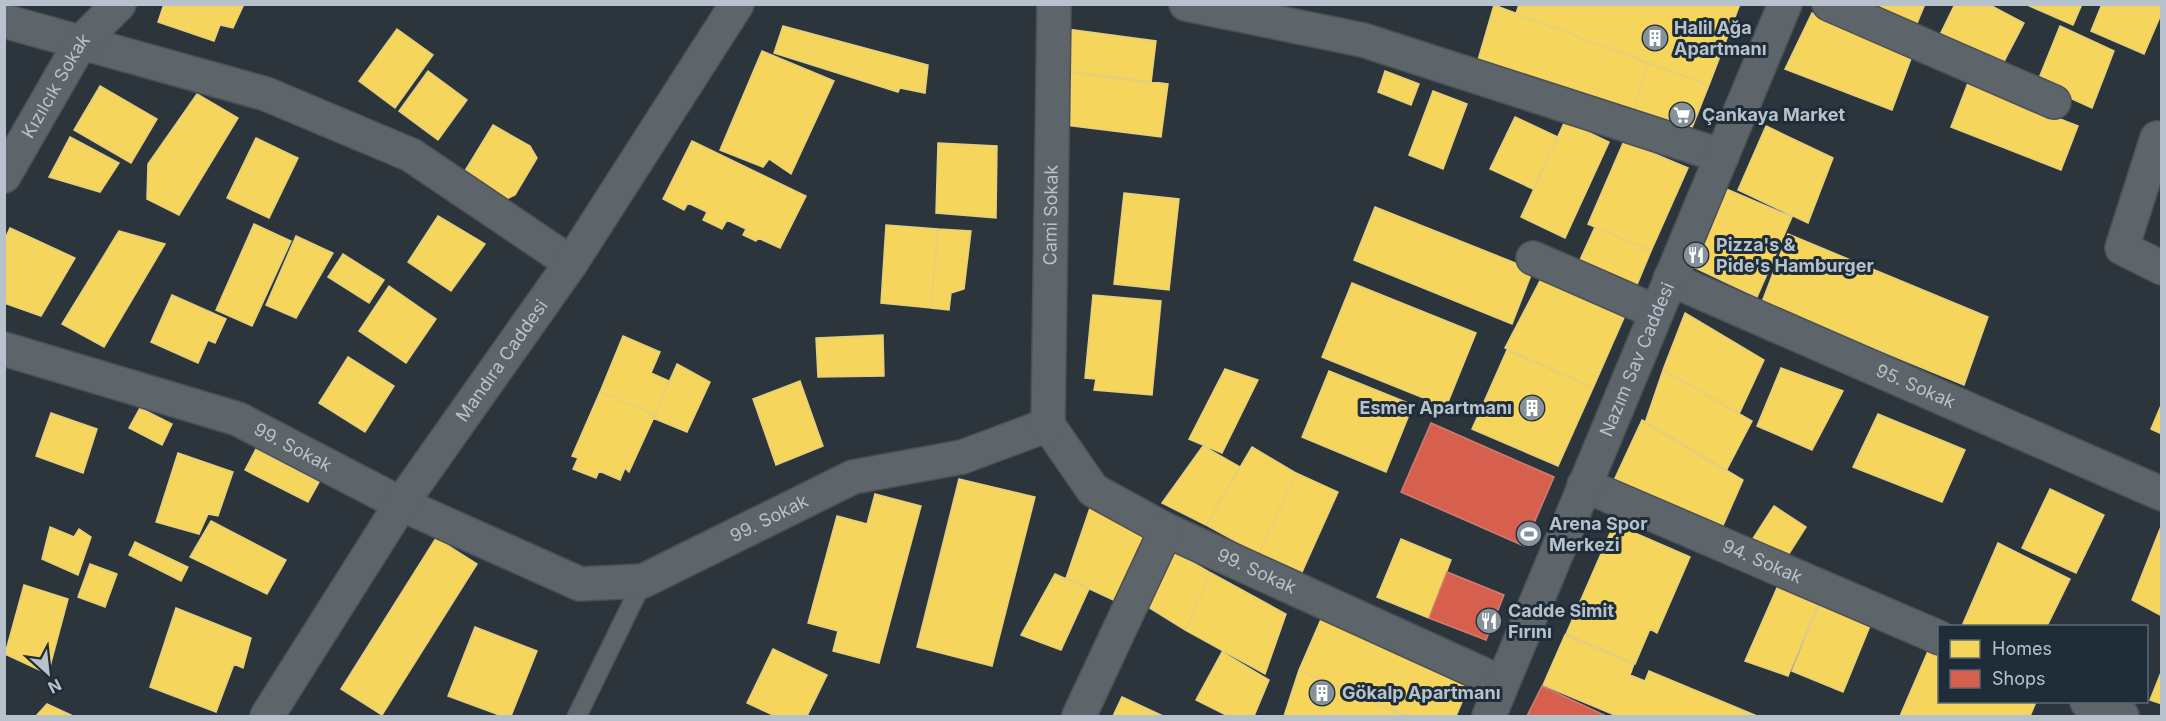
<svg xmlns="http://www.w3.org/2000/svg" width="2166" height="721" font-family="Inter,sans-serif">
<rect width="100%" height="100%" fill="#2c353c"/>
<path fill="#f6d55c" stroke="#e3cf7e" stroke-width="1.5" d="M164,4L195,5L244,4L233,28L220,25L214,41L158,22Z
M1519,4H1740L1709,85L1516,14Z
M1863,4H1925L1915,28Z
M1955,4H1988L2024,23L1999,71L1936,43Z
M2025,4H2082L2073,25Z
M2102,4H2162V12L2144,54L2091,31Z
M1494,5L1648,63L1633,114L1478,60Z
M1812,13L1912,56L1892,110L1785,69Z
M783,26L928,65L925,93L900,88L898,92L774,53Z
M2060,26L2114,51L2092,108L2037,83Z
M397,29L433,55L395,108L359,81Z
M1067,29L1156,41L1151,83L1062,71Z
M762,51L834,81L791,174L769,159L763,167L720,150Z
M1648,63L1709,85L1691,130L1633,114Z
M1056,70L1168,84L1161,137L1049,123Z
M428,71L467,100L438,140L399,111Z
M1385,71L1419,84L1411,105L1378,92Z
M1968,83L2078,126L2061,170L1951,127Z
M100,86L157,119L131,163L74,130Z
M1433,91L1467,104L1443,169L1409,155Z
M197,94L238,118L179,215L147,199L148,164Z
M1515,117L1558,137L1533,189L1490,169Z
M1565,121L1609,142L1565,238L1521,217Z
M493,125L530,146L537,158L515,195L498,203L460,179Z
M1766,126L1833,158L1808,223L1738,190Z
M70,137L119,163L100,192L49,177Z
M256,138L298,158L269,218L227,198Z
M692,141L806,196L780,248L758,238L756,241L743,235L746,229L727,220L722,229L703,220L707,212L688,203L684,210L663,199Z
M1624,141L1688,168L1651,251L1588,224Z
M938,143L997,146L996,218L936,213Z
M1724,188L1792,217L1757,297L1691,266Z
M1124,193L1179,199L1169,290L1114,284Z
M1375,207L1533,270L1512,324L1354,260Z
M438,216L485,244L451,291L408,262Z
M254,224L291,241L252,326L216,310Z
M886,225L938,229L931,308L881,303Z
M1595,227L1651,251L1636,287L1579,262Z
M10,228L75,258L41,316L4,303V241Z
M938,229L971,231L964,289L951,293L949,310L931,308Z
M119,231L165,244L104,347L62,324Z
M1788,234L1988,317L1964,385L1762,302Z
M296,236L333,253L296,318L266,305Z
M343,254L384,280L369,303L328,277Z
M1543,275L1626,313L1593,388L1505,348Z
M1352,283L1476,333L1446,407L1322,357Z
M389,286L436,319L406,363L359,331Z
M172,295L226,319L215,343L208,340L198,363L151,342Z
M1093,295L1161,301L1152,395L1094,390L1096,379L1085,378Z
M1685,313L1764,360L1739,414L1663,370Z
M883,335L884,376L818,377L816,338Z
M623,336L660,352L651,373L669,381L655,415L600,392Z
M1507,350L1593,388L1558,466L1472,429Z
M348,357L394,386L365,432L319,403Z
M677,364L710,382L687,432L653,418Z
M1781,368L1843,391L1812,450L1757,426Z
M1225,369L1258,380L1222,453L1189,439Z
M1663,370L1752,421L1726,471L1645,423Z
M1329,371L1413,405L1386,472L1302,437Z
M800,381L823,446L776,465L753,399Z
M600,392L655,415L629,472L625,468L620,480L599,471L596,478L573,469L578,458L572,456Z
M2162,403V434L2151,429Z
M140,408L172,424L162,445L129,428Z
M51,413L97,429L83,473L36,456Z
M1878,414L1965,450L1942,502L1853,467Z
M1642,420L1743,480L1717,539L1609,491Z
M1203,446L1240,467L1206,525L1162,503Z
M1252,447L1296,473L1259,554L1206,525Z
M256,449L319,482L308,502L245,470Z
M178,453L233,472L218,516L208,514L199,534L156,522Z
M1296,473L1338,492L1302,572L1259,554Z
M959,479L1035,497L992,666L917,647Z
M2050,489L2104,515L2076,573L2022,548Z
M875,494L921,506L879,663L833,651L838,631L808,623L837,516L867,524Z
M1103,503L1152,540L1122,604L1066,578L1090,508Z
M1774,506L1806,527L1785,560L1752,540Z
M211,521L286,560L267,594L190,557Z
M1614,524L1690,557L1657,633L1650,629L1635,664L1566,634Z
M50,527L74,537L79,529L91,537L78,575L42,559Z
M2160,529H2162V616L2132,600Z
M436,538L477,564L382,715L341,689Z
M1401,539L1451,560L1429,618L1377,597Z
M135,542L188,567L181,581L129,555Z
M1998,543L2070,579L2047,626H1962Z
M1166,547L1211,573L1185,630L1140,602Z
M90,564L117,574L105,607L78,597Z
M1211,573L1286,614L1265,674L1185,630Z
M1055,574L1089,589L1061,650L1021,635Z
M24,585L68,599L48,674L5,654Z
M1777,588L1818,604L1788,676L1745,661Z
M1819,605L1870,626L1843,692L1792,671Z
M176,608L251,638L243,668L234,664L216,712L150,687Z
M1322,617L1471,681L1456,716H1407L1299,670Z
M475,627L537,651L511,716H502L448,696Z
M1565,635L1634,664L1630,675L1645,681L1649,671L1757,716H1617L1543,685Z
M773,649L827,675L807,716H775L747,703Z
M1929,649L1940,653V702H2036L2030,716H1900Z
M1222,652L1269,680L1254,716H1228L1196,700Z
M1299,670L1407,716H1284Z
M2162,670V704L2150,700Z
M1122,697L1163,716H1113Z
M47,704L73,716H36Z"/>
<path fill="#d6604d" stroke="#cd7d73" stroke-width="1.5" d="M1431,423L1554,477L1524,546L1401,492Z
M1447,572L1504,595L1486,640L1429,618Z
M1542,686L1606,716H1527Z"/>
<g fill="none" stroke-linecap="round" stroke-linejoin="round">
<g stroke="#4b5156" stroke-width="21">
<path id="service" d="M577,716L643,581"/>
</g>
<g stroke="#4b5156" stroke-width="36">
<g id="minor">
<path d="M1186,4L1363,40L1722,156"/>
<path d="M1829,4L2054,102"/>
<path d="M4,21L266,94L411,155L571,263"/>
<path d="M2157,138L2122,248L2162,268"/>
<path id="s1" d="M4,176L81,42L119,4"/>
<path d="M1533,258L1656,312"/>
<path id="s2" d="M1670,279L2162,494"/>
<path id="s3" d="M4,349L238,419L401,504L580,584L643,581L853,477L962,457L1048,425L1093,490L1166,530L1502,683"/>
<path id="s4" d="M1048,425L1054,4"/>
<path id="s5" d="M1584,485L1940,638"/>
<path d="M2087,702L2122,716"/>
<path d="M1079,716L1166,530"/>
</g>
</g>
<g stroke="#4b5156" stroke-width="36">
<g id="tertiary">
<path id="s6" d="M267,716L401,504L571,263L737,4"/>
<path id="s7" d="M1489,716L1785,4"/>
</g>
</g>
<use href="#service" stroke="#5d646a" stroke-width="18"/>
<use href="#minor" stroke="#5d646a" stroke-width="33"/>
<use href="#tertiary" stroke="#5d646a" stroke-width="33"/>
</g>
<defs>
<g id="building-disc" transform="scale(1.35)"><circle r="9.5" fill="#86919a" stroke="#1e2d38"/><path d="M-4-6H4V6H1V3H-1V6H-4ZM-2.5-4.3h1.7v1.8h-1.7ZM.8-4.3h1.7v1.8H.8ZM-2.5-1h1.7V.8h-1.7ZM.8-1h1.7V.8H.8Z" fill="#fff"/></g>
<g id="supermarket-disc" transform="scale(1.35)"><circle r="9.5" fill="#86919a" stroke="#1e2d38"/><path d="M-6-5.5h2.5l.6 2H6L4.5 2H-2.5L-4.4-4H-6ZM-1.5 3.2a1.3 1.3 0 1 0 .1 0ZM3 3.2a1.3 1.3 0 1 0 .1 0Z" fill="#fff"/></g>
<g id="restaurant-disc" transform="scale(1.35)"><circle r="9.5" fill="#86919a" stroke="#1e2d38"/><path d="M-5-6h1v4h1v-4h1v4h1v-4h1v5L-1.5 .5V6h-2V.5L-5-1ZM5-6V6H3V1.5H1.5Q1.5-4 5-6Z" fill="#fff"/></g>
<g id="stadium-disc" transform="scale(1.35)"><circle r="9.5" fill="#86919a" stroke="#1e2d38"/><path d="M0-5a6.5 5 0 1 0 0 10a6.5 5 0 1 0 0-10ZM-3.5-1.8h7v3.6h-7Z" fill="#fff"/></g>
</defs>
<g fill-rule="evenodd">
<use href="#building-disc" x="1655" y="38"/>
<use href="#supermarket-disc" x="1682" y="115"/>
<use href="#restaurant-disc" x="1696" y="255"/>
<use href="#building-disc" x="1532" y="408"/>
<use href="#stadium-disc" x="1529" y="534"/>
<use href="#restaurant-disc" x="1489" y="621"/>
<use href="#building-disc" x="1322" y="693"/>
</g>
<g text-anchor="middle" stroke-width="6" stroke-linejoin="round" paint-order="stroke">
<g font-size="18" font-weight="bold" fill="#b7c2cd" stroke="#1e2d38" text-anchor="start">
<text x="1674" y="34">Halil Ağa<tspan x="1674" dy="21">Apartmanı</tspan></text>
<text x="1702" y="121">Çankaya Market</text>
<text x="1716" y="251">Pizza's &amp;<tspan x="1716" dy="21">Pide's Hamburger</tspan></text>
<text x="1512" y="414" text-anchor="end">Esmer Apartmanı</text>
<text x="1549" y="530">Arena Spor<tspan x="1549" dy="21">Merkezi</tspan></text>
<text x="1508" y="617">Cadde Simit<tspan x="1508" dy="21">Fırını</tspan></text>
<text x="1342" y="699">Gökalp Apartmanı</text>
</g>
<g font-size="18" fill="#b7c2cd" stroke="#1e2d38">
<text dy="6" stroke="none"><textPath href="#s1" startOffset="104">Kızılcık Sokak</textPath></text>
<text dy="6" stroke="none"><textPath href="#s4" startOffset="210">Cami Sokak</textPath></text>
<text dy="6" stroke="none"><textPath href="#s7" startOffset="386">Nazım Sav Caddesi</textPath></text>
<text dy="6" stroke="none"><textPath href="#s6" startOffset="426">Mandıra Caddesi</textPath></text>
<text dy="6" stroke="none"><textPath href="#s2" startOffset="268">95. Sokak</textPath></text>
<text dy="6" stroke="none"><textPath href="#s3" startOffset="306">99. Sokak</textPath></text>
<text dy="6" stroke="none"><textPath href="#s3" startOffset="828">99. Sokak</textPath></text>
<text dy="6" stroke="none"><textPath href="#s5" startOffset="194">94. Sokak</textPath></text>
<text dy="6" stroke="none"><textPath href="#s3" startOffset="1386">99. Sokak</textPath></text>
</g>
</g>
<rect width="2166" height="721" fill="none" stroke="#b7c2cd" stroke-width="12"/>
<rect x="1938" y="625" width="210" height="78" fill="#1e2d38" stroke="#5b6974" stroke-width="1.5"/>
<rect x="1950" y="640" width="30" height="18" fill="#f6d55c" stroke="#5b6974" stroke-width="1.5"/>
<text x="1992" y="655" font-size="18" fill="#b7c2cd">Homes</text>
<rect x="1950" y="670" width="30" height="18" fill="#d6604d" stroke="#5b6974" stroke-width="1.5"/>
<text x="1992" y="685" font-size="18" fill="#b7c2cd">Shops</text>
<g transform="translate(48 673) rotate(153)" stroke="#1e2d38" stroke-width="4.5" paint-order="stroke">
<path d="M0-4.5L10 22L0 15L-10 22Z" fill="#b7c2cd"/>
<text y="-9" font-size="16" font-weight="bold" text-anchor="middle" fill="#b7c2cd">N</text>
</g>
</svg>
